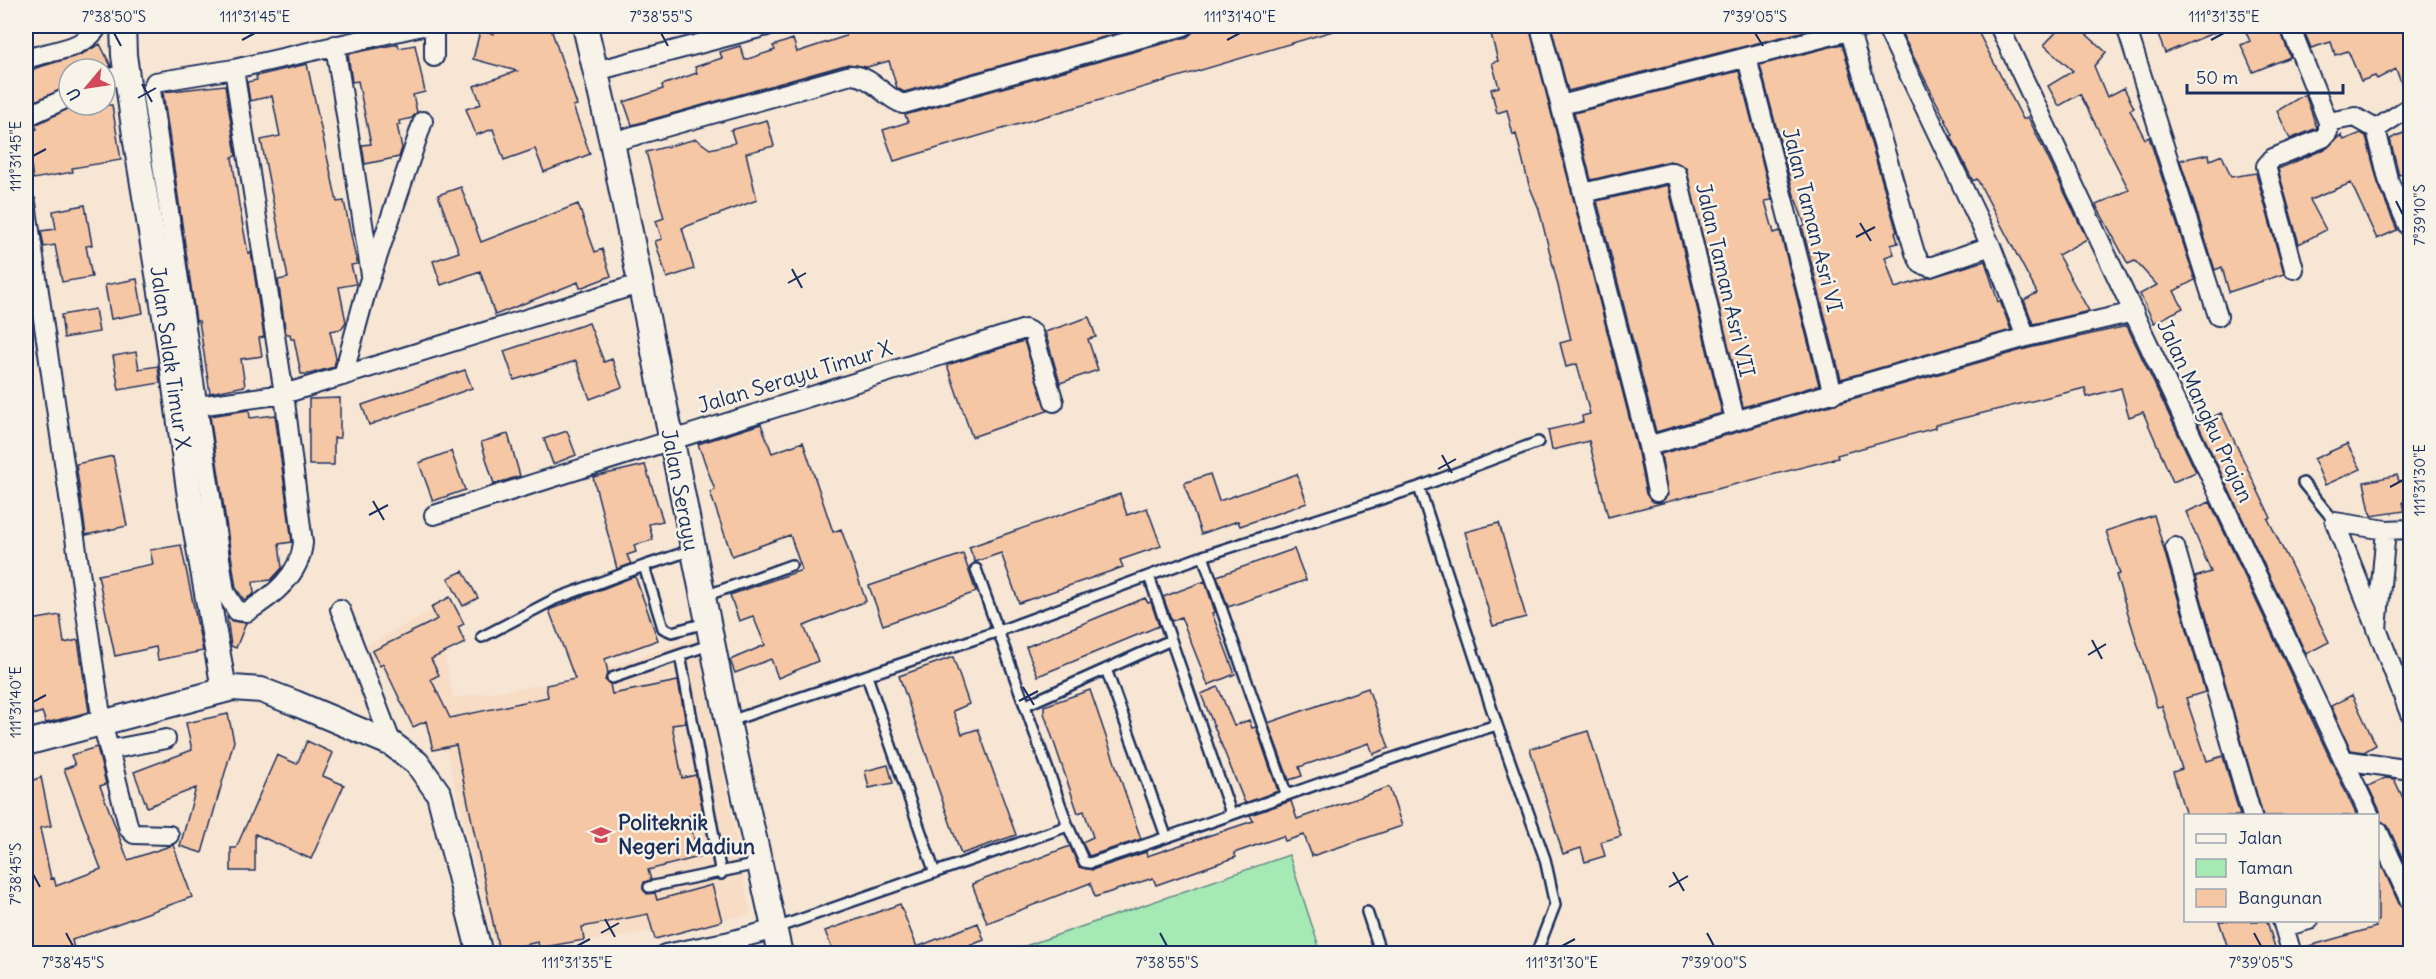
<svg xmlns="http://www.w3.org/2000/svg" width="2436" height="979" font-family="Delius,sans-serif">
<rect width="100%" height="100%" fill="#f7e6d4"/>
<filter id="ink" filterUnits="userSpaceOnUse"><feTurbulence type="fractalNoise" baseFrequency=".0167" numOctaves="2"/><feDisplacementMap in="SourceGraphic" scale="12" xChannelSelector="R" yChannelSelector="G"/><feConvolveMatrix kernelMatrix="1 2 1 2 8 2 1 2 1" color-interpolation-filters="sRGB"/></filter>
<g filter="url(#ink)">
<path fill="#f7ddc6" d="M436,609L453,698L571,680L697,637L751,915L515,953H496L447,754L363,647Z"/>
<path fill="#a5e9b4" stroke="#608c89" stroke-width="1.5" d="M1289,855L1321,953H1005Z"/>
<path fill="#f6c7a5" stroke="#1b2f5e" stroke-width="1.5" d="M492,26H550L577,105L573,106L590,154L544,172L535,149L504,160L493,129L476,135L466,109L481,104L474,86L517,71L473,59L480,31L494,34Z
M843,26H1144L904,92L897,88L889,61L867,67L848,64L632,125L624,102L663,89L662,85L697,73L695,67L722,58L720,52L740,46L745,60L775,50L773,46L793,39L797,52L846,36Z
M1195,26H1333V31L894,161L883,130L908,122L905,115L1187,37L1192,33Z
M1489,26H1529L1637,448L1646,494L1653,502L1660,503L1668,495L1661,454L2029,348L2127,326L2196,472L2173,482L2143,412L2129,417L2121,388L2087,397L2085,388L1959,419L1935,425V428L1837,455L1838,458L1608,517L1589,441L1552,450L1548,430L1583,422L1582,416L1590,414L1577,364L1566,367L1560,343L1571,340L1565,314L1539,209L1529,185L1516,134L1513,135L1507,110L1497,113L1491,89L1499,87L1492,63L1498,61Z
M1551,26H1825L1568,91Z
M1898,26H1975L2023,119L2028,117L2087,239L2058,255L2089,311L2033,324L2024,300L2037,293L1977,179L1973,181L1951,136L1953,135Z
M2062,26H2077L2106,52L2094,66L2107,97L2124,88L2134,108L2130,110L2145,139L2149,137L2195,280L2174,291L2183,308L2154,323L2140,294L2157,285L2135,261L2128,264L2096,205L2129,190L2080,94L2059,106L2048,86L2073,71L2044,45Z
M2179,26H2230L2165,53L2158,35Z
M2243,26H2279L2290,57L2253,72L2241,45L2250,41Z
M2302,26H2410V96L2406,97L2396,69L2377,79L2375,76L2361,81L2348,51L2335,55L2331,42L2311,48Z
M100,44L111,66L104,69H69V86L26,105V75L36,68L80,55Z
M398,44L399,48L415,45L425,92L413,95L417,112L412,118L399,121L400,125H397L402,148L399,157L365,164L362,145L371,144L358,81L352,82L348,54Z
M1842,44L1897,232H1895L1898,243L1891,245L1894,254L1885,257L1895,288L1985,261L1998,302L2000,301L2011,330L1841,379L1802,226L1805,225L1794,195L1760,65Z
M307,64L337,202L344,201L357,264L351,265L356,284L339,287L346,322L341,329L330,331L336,358L334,367L309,374H301L294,339H291L290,334H286L278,280L288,278L261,140L280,136L272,96L250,101L247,82L257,80L256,76Z
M1739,71L1772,200L1765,201L1774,233L1780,231L1819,385L1743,407L1686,167L1670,161L1591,180L1574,113Z
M225,85L235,149L236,156L232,157L239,205L248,253L251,252L264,337L259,338L262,356L241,359L245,386L210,393L199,321H196L163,92Z
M2305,94L2317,128L2290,139L2277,111Z
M76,105H112L121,160L72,168L73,172L33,179L26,131L37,129L35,125Z
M767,120L774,146L746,153L757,200L682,228L694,269L667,278L655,241L662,239L656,221L664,218L646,152L696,139L710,149L735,143L731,130Z
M2410,130V170L2399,175L2390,139Z
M2361,133L2366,136L2378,183L2397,230L2377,239L2351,183L2310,200L2326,230L2299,244L2278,169L2327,148L2341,135L2344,140Z
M2209,154L2210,160L2222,155L2231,177L2256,173L2284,274L2229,292L2222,267L2215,270L2180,160Z
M1668,185L1722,413L1656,432L1597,201Z
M461,187L481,242L578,204L595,252L602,249L611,276L580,288L578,282L495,315L480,271L441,285L433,261L459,252L438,195Z
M85,205L92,245L86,246L92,277L62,282L55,245L44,247L41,231L56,229L53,211Z
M137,279L143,313L111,319L105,285Z
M95,309L99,332L64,338L61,315Z
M1089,317L1096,337L1088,339L1098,370L1060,383L1045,332Z
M589,323L604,362L612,359L622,387L590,399L576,361L514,380L504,351Z
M1024,341L1047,411L972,437L947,365Z
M136,352L139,369L158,366L160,383L119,390L113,356Z
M465,370L472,388L369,425L362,405Z
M340,398V438H334V465H309V399Z
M249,410L250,418L275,415L292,542L279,544L282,568L271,580L253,582L254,594L244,600L236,588L210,416Z
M2221,413L2271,518L2268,519L2329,642L2306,654L2198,424Z
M761,424L772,453L803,442L833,532L841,529L866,601L804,626L818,661L778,678L771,659L735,673L730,660L765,645L753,616L739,621L730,595L802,570L790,535L732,556L710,492L715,490L698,444Z
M567,431L576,455L553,464L544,439Z
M508,434L520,476L494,484L481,442Z
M2347,444L2361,469L2325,485L2314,459Z
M451,451L465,490L433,501L419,463Z
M113,456L127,526L86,535L76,464Z
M645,465L663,521L649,524L653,540L634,545L636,552L627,555L631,564L617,569L593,477Z
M1210,474L1219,501L1297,474L1307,503L1240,526L1238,521L1201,534L1184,483Z
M2397,475L2399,481H2410V502H2403L2405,511L2371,516L2364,482Z
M1120,494L1127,515L1147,508L1161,546L1120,560L1123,567L1019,603L1001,553L975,562L969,547Z
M2210,502L2357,816H2263L2195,577L2211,572L2186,512Z
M2154,515L2205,692L2186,698L2207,761L2223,756L2240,816H2186L2173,772L2182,769L2162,706L2157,707L2116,575L2120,574L2106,531Z
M1499,523L1526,617L1493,626L1465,532Z
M181,545L203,651L158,660L156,647L115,656L98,575L153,564L150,550Z
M1294,549L1306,580L1228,607L1217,576Z
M963,554L976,592L883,625L869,586Z
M463,571L478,598L463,606L448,578Z
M635,576L658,640L605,659L608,673L605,680L610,684L612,694L678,681L686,723L672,725L682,778L696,775L703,812L688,816L699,857L648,870L651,880L644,882L643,889L647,894L655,893L657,900L712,885L722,921L655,939L648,914L582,927L584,940L539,948L538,942L499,951L456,745L433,750L426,721L413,727L383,664L380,666L372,651L432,622L437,619L431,607L450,597L464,624L458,627L465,643L431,659L439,675L431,679L450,718L548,697L546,685L575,679L549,610Z
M1205,581L1215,612L1212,613L1235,674L1208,685L1181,617L1172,621L1163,597Z
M1145,598L1148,603L1151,602L1159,626L1038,676L1026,647Z
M60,615L64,643L78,640L89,712L46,723L42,712L33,715L26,680V621Z
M227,617L232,621L246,623L236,648L231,646Z
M953,657L969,704L953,711L962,734L978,729L1016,835L961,854L899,676Z
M1218,687L1234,726L1249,720L1252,728L1256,727L1278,791L1245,803L1201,694Z
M1368,688L1389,748L1373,754L1369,743L1299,767L1302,776L1289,780L1268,723Z
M1090,690L1141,839L1089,856L1082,842L1093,837L1084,811L1078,813L1044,713V706Z
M2352,695L2376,745L2364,752L2351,750L2331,706Z
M228,714L234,741L202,853L180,846L196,788L147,807L134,772L192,750L186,723Z
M1588,731L1621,836L1601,842L1605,856L1585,862L1581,848L1563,854L1530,749Z
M307,741L333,753L323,776L344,785L311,859L255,834V871H231V848H236L277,755L297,764Z
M97,747L106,784L100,786L128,860L173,845L192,897L72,940L75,954H31L26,929V783L41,777L51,826L40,828L51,879L54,878L56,886L101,869L64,769L75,765L71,755Z
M888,765L893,783L869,788L865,771Z
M2385,778L2394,779L2410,813V875L2388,826L2380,820V811L2368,786Z
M1389,787L1402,826L1312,856L1304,835L1285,841L1283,836L1234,853L1236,857L1156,885L1153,878L1095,897L1090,883L987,923L972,884L1070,846L1079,867L1092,870L1146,852L1147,856L1253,821L1250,815L1291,801L1297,819Z
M2378,857L2400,906L2410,912V954H2303L2302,948L2376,927L2373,921H2378Z
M900,904L917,947L978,923L984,940L948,954H834L825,931Z
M2219,921H2267L2277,954H2230Z"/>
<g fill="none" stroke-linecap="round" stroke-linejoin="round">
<g stroke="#1b2f5e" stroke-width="14">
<path id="lane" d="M2303,483L2335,522
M1419,487L1538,442
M692,550L644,566L663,628L672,632L706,623
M976,569L1068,826L1084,862L1090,863C1226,819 1359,766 1497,725L1419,487L1203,556
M1149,576L1171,640
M705,596L791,565
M482,637L555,599L644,566
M680,655L721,874
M1106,669L1166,836
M867,676L935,873
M612,678L712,644
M1026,705L1171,640L1231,813
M730,721L999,631L1203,556L1286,793
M1497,725L1545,859L1555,905L1536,954
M649,887L758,864
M1367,912L1381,954
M776,928L1068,826"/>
</g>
<g stroke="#1b2f5e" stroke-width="22">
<path id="street" d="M1540,26L1648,446L2026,337L2134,312
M1886,26L1991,246L2026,337
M1999,26L2370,816
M2126,26L2218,316
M2290,26L2328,122L2355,117L2376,129L2388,179L2408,226
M1850,32L1915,253L1921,264L1930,267L1991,246
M335,45L371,275
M1747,58L1833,394
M26,59C48,51 86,50 98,26
M234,69L284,394L303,543C300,575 273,596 247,612L237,611L225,592L151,90L155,82Z
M234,69L422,26L429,27L434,32V57
M596,71L767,26
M105,81L126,72
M1561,105L1868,26
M26,117L69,97
M2376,129L2410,107
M612,142L851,75C873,76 883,97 903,104L1184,26
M1583,193L1673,172L1677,174L1735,420
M26,203L102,722L129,829L134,834L169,835
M2294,269L2266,166L2273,158L2323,138L2328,132V122
M343,376L367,288L423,121
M198,406L284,394L639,284
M1648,446L1657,492
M434,515L1025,329L1033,333L1054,402
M2335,522L2376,626
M2335,522L2386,530
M2410,529L2386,530L2377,629L2410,714
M2175,547L2252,816
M340,609L392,744
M109,750L166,739
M2344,760L2410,770
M2378,831L2410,901
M2282,920L2292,954
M2284,927L2309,920
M665,954L730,941L775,929"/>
</g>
<g stroke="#1b2f5e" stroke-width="28">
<path id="secondary" d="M123,26L124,55L136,142L167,328L190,497L224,689
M585,26L612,142L728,722L780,954
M26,743L233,688L261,690L295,703L392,744L417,763L439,794L480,954"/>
</g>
<use href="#lane" stroke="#f7f3e8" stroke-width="9"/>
<use href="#street" stroke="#f7f3e8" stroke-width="18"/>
<use href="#secondary" stroke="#f7f3e8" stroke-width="24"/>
</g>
</g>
<path fill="none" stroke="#1b2f5e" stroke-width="2" d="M114,33L121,46M661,33L668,46M1755,33L1763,46M242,40L255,33M1227,40L1240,33M2211,40L2224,33M142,84L152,102M138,98L156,88M33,156L46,149M2396,201L2403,215M1860,223L1871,241M1856,237L1875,227M792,269L802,288M788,283L806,273M1442,455L1452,473M1438,469L1456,459M2390,487L2403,480M373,501L384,520M369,515L388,505M2092,640L2102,659M2088,655L2106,644M1023,687L1034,705M1019,701L1038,691M33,702L46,695M1673,872L1684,891M33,874L40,887M1669,887L1688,876M605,919L615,937M66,933L73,946M601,933L619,923M1160,933L1167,946M1707,933L1714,946M2254,933L2261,946M577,946L590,939M1562,946L1575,939"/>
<defs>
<g id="university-bare" transform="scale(1.62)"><path d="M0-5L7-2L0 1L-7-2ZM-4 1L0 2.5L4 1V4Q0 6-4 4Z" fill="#d1495b" stroke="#f7f3e8" stroke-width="2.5" paint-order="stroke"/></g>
</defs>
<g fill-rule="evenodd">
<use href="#university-bare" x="601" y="835"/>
</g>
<g text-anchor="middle" stroke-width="5" stroke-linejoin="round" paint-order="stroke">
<g font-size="21" fill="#1b2f5e" stroke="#f7f3e8">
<text transform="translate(1812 220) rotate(76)" y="7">Jalan Taman Asri VI</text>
<text transform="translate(1725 280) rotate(77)" y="7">Jalan Taman Asri VII</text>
<text transform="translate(170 358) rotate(82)" y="7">Jalan Salak Timur X</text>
<text transform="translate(795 377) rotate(-17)" y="7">Jalan Serayu Timur X</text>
<text transform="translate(2205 411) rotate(65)" y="7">Jalan Mangku Prajan</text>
<text transform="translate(680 490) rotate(79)" y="7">Jalan Serayu</text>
</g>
<g font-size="21" font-weight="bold" fill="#1b2f5e" stroke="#f7f3e8" text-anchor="start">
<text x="618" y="830">Politeknik<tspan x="618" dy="24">Negeri Madiun</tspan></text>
</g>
</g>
<rect width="2436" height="979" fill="none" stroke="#f7f3e8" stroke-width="66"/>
<rect x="2184" y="814" width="195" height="108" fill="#f7f3e8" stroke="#9fa5b1" stroke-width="1.5"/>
<rect x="2196" y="834" width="30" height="9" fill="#f7f3e8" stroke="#9fa5b1" stroke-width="1.5"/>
<text x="2238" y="844" font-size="18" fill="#1b2f5e">Jalan</text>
<rect x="2196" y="859" width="30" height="18" fill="#a5e9b4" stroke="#9fa5b1" stroke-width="1.5"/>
<text x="2238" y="874" font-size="18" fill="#1b2f5e">Taman</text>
<rect x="2196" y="889" width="30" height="18" fill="#f6c7a5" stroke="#9fa5b1" stroke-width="1.5"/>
<text x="2238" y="904" font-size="18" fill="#1b2f5e">Bangunan</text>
<g transform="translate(87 87) rotate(241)"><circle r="28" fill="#f7f3e8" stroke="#9fa5b1" stroke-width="1.5"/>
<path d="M0-4.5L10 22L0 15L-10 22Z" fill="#d1495b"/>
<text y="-9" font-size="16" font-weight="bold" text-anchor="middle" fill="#1b2f5e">U</text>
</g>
<path d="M2187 84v9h156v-9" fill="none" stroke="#1b2f5e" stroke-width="3"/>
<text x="2196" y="84" font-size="18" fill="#1b2f5e" stroke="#f7f3e8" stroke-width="4.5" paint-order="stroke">50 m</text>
<rect x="33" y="33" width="2370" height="913" fill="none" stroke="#1b2f5e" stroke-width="2"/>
<g font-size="15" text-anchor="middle" fill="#1b2f5e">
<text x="114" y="22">7°38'50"S</text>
<text x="255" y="22">111°31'45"E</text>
<text x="661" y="22">7°38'55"S</text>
<text x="1240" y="22">111°31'40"E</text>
<text x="1755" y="22">7°39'05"S</text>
<text x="2224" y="22">111°31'35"E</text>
<text transform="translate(16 156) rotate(-90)" y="5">111°31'45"E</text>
<text transform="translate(2420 215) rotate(-90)" y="5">7°39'10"S</text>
<text transform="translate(2420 480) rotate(-90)" y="5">111°31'30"E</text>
<text transform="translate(16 702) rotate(-90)" y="5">111°31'40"E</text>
<text transform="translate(16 874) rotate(-90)" y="5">7°38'45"S</text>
<text x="73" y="968">7°38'45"S</text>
<text x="577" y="968">111°31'35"E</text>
<text x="1167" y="968">7°38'55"S</text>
<text x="1562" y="968">111°31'30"E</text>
<text x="1714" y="968">7°39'00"S</text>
<text x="2261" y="968">7°39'05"S</text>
</g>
</svg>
